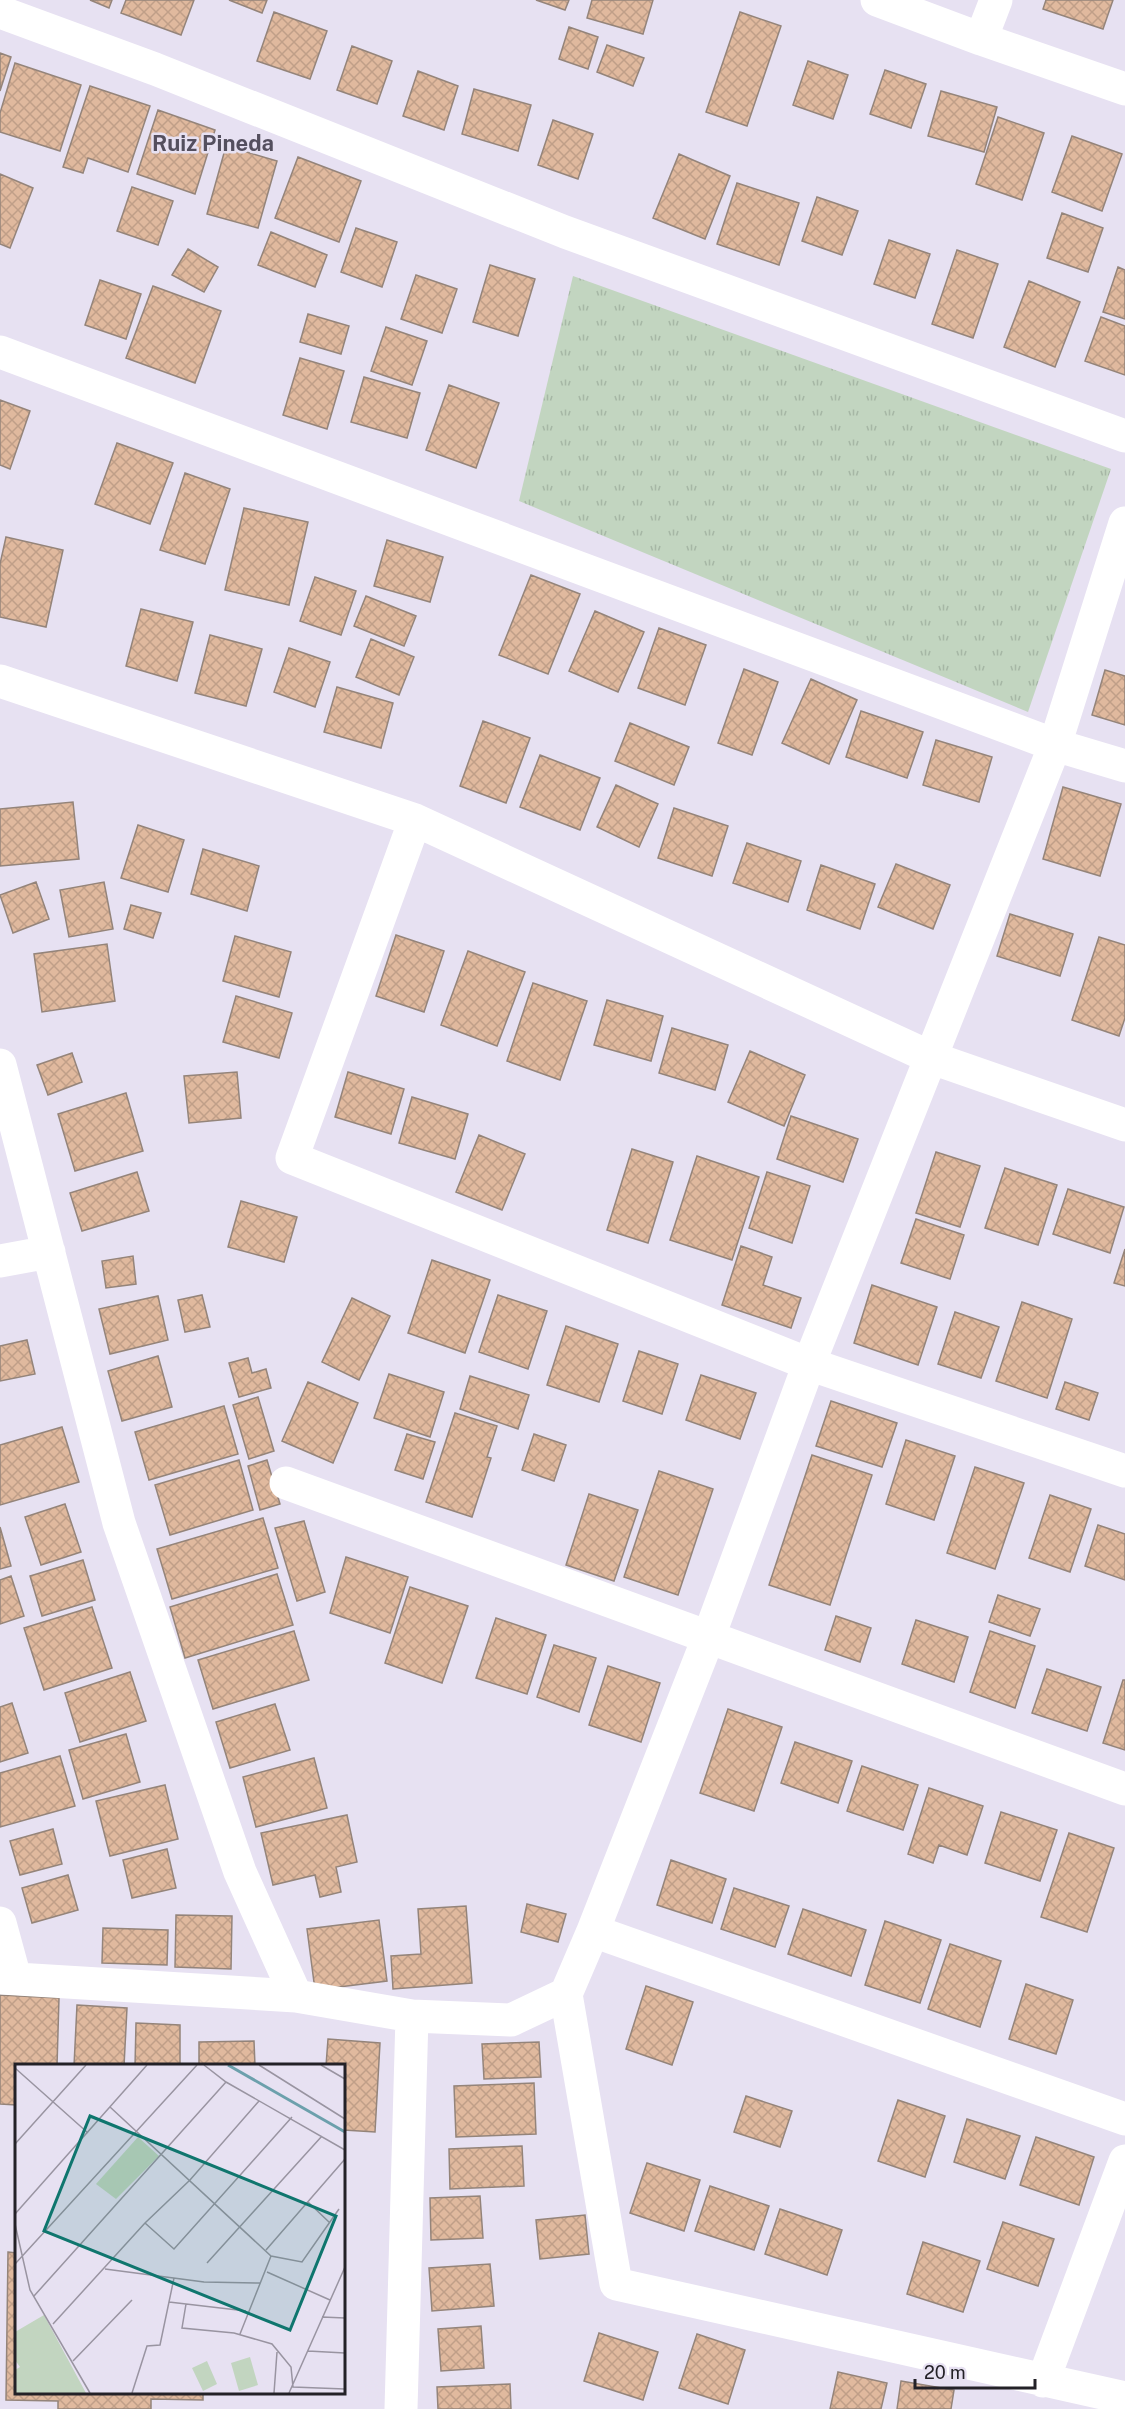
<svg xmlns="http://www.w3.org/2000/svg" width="1125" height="2409" font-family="'Public Sans',sans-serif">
<defs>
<pattern id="grass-tufts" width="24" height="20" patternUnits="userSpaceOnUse" patternTransform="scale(1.5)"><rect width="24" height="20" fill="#c2d5c0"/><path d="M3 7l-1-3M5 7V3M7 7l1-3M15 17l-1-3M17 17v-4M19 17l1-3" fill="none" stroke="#a6b7a5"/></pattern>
<pattern id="building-cross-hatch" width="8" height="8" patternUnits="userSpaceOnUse" patternTransform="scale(1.5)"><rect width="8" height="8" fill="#e0b99e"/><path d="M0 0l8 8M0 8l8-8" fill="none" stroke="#c09f88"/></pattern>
</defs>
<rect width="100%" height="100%" fill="#e7e1f2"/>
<path fill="url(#grass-tufts)" d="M573,276L1111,469L1028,712L519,501Z"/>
<path fill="url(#building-cross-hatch)" stroke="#94847a" stroke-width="1.5" d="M90,0H112L109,8Z
M126,0H194L181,35L121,13Z
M229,0H267L262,13Z
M536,0H569L565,10Z
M592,0H653L643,34L587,18Z
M1046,0H1113L1103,29L1043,9Z
M274,12L327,31L310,79L257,61Z
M740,12L781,26L747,126L706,112Z
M569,27L598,37L588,69L559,59Z
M607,45L644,58L633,86L597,72Z
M352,46L392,61L377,104L337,90Z
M0,53L11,57L0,91Z
M808,61L848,75L833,119L793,105Z
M15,63L81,85L60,151L0,132V113Z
M885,70L926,84L911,128L870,114Z
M418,71L458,86L444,130L403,116Z
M90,86L150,106L128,172L88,158L83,173L63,167Z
M474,89L531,105L518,151L462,134Z
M941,91L997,107L984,152L928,136Z
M158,110L215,130L195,194L137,174Z
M998,117L1044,133L1022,200L976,184Z
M553,120L593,134L578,179L538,165Z
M1072,136L1122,154L1102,211L1052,192Z
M226,146L277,161L258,228L207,214Z
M679,154L730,176L705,239L653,218Z
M298,157L361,181L339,242L275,218Z
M0,174L33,188L10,248L0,244Z
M737,183L799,203L779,265L717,244Z
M132,187L173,201L158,245L117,231Z
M817,197L858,211L842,255L802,241Z
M1062,213L1103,228L1088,272L1047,258Z
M356,228L397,242L382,287L341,272Z
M271,232L327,255L315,287L258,265Z
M889,240L930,254L915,298L874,284Z
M188,249L218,267L204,292L172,275Z
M957,250L998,264L973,338L932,324Z
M490,265L535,279L518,336L473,322Z
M1118,267L1125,270V319L1103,312Z
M416,275L457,289L442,333L401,319Z
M100,280L141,294L126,339L85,325Z
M1029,281L1080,302L1055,367L1004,347Z
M153,286L221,311L195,383L126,358Z
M308,314L349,326L341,354L300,342Z
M1101,317L1125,326V375L1085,361Z
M386,327L427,341L412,385L371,371Z
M300,358L344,371L327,429L283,415Z
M364,377L420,393L407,438L351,422Z
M449,385L499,403L476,468L426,450Z
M0,400L30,411L10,469L0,465Z
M117,443L173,463L150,524L95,504Z
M185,473L230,489L205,564L160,550Z
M244,508L308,522L289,605L225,590Z
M6,537L63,550L46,627L0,617V564Z
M387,540L443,557L430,602L374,586Z
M531,575L580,594L548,674L499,655Z
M315,577L356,591L341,635L300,621Z
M366,596L416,616L404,646L354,626Z
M141,609L193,622L177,681L126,666Z
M595,611L644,632L618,692L569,671Z
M659,628L706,645L685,705L638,688Z
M210,635L262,649L246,706L195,693Z
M371,639L414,657L399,695L356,677Z
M289,648L330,662L315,707L274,692Z
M744,669L778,682L752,755L718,743Z
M1105,670L1125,676V725L1092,715Z
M811,679L857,700L829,764L782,743Z
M337,687L393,703L381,748L324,732Z
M861,711L923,732L907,778L846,757Z
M483,721L530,738L506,803L460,786Z
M630,723L689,747L674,785L615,761Z
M936,740L992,757L979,802L923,785Z
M540,755L600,778L580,830L520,807Z
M616,785L658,804L639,847L597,827Z
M1063,787L1121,804L1100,876L1043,859Z
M73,802L79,859L0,866V809Z
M674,808L728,826L712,876L658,858Z
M138,825L184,840L168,892L121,878Z
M747,843L801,861L788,902L733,883Z
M203,849L259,866L247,911L191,894Z
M896,864L950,885L933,929L878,907Z
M821,865L875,884L860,929L807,910Z
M36,882L49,919L13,933L0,895Z
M104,882L113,929L69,937L60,890Z
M131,905L161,913L153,938L124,929Z
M1010,914L1073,934L1060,976L997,956Z
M396,935L444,951L424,1012L376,996Z
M235,936L291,952L279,997L223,981Z
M1099,937L1125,945V1018L1119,1036L1072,1020Z
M107,944L115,1001L42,1012L34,954Z
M468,951L525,972L497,1046L441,1025Z
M533,983L587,1001L560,1080L507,1061Z
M236,996L292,1013L279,1058L223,1042Z
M607,1000L663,1016L651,1061L594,1045Z
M672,1028L728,1045L715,1090L659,1073Z
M750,1051L805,1075L784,1126L728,1102Z
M72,1053L82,1082L48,1095L37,1065Z
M237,1072L241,1118L189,1123L184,1076Z
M348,1072L404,1089L391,1134L335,1117Z
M126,1093L143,1151L75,1171L58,1114Z
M412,1097L468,1114L455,1159L399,1143Z
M791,1116L858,1139L843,1182L777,1159Z
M479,1135L525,1154L502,1210L456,1192Z
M632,1149L673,1162L648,1243L607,1230Z
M936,1152L980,1166L960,1227L916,1213Z
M697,1156L759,1177L732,1260L670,1240Z
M1005,1168L1057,1185L1038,1245L985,1228Z
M137,1172L149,1211L82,1231L70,1193Z
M767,1172L810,1186L792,1243L749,1228Z
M1068,1189L1124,1207L1110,1253L1053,1234Z
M241,1201L297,1217L284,1262L228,1247Z
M916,1219L964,1235L950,1279L901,1263Z
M741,1246L772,1257L763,1285L801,1298L791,1328L722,1305Z
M1125,1249V1286L1114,1283Z
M133,1256L136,1284L106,1288L102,1261Z
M432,1260L490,1280L465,1353L408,1333Z
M872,1285L937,1307L918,1365L854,1343Z
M202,1295L210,1327L185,1332L178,1300Z
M498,1295L547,1311L528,1369L479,1352Z
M158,1296L168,1340L110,1354L99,1309Z
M352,1298L390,1316L359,1380L322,1362Z
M1022,1302L1072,1319L1047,1398L996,1381Z
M955,1312L999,1327L981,1378L938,1364Z
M566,1326L618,1344L599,1402L547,1385Z
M27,1340L35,1374L0,1381V1346Z
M639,1351L678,1364L662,1414L623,1401Z
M158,1356L172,1407L122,1421L108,1371Z
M248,1358L252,1373L266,1369L271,1388L239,1397L229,1363Z
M389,1374L444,1392L430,1437L374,1418Z
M701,1375L756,1393L740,1439L686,1420Z
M470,1376L529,1395L518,1429L460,1409Z
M308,1382L358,1403L333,1463L282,1441Z
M1065,1382L1098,1393L1089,1420L1056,1409Z
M258,1397L274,1451L249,1459L233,1405Z
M831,1401L897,1423L882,1467L816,1446Z
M224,1406L238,1454L149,1480L135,1432Z
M455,1413L497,1426L487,1457L491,1458L472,1517L426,1502Z
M62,1427L79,1482L0,1505V1445Z
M407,1434L435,1442L423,1479L395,1470Z
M534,1434L566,1445L554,1481L522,1470Z
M906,1440L955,1456L934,1520L886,1504Z
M812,1455L872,1475L830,1605L769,1585Z
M239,1460L253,1510L170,1535L155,1485Z
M267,1460L280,1504L260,1510L248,1466Z
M975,1467L1024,1483L995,1569L947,1553Z
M659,1471L713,1489L678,1595L624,1577Z
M589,1494L638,1510L614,1581L566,1565Z
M1050,1495L1091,1509L1070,1572L1029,1558Z
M65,1504L81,1552L41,1565L25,1517Z
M263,1518L278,1568L172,1599L157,1549Z
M304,1521L325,1592L297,1601L275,1528Z
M1098,1525L1125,1534V1580L1085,1566Z
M0,1527L11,1566L0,1569Z
M346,1557L408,1577L390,1633L330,1613Z
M83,1560L95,1600L42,1616L30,1576Z
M277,1574L293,1625L185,1658L170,1607Z
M11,1576L24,1616L0,1624V1580Z
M410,1587L468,1606L442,1683L385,1663Z
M998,1595L1040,1609L1030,1636L989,1622Z
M92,1607L112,1668L44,1690L24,1628Z
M836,1616L871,1628L860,1662L825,1650Z
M496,1618L546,1635L527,1694L476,1678Z
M916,1620L968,1637L954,1682L902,1664Z
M294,1631L309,1680L213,1709L198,1660Z
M990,1631L1035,1646L1015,1708L970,1692Z
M554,1645L596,1658L579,1712L537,1697Z
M608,1666L660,1683L641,1742L589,1725Z
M1047,1669L1101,1687L1087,1731L1032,1713Z
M130,1672L146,1721L80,1742L65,1693Z
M1123,1680H1125V1750L1103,1743Z
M12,1703L28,1753L0,1762V1707Z
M275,1704L290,1750L230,1768L216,1722Z
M728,1709L782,1727L754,1811L700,1793Z
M126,1734L140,1782L83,1799L69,1750Z
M795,1742L852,1761L838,1803L781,1783Z
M60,1756L75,1806L0,1827V1773Z
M314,1758L327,1808L256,1827L243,1777Z
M862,1766L918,1785L903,1830L847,1811Z
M165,1785L178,1839L110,1856L96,1801Z
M929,1788L983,1806L967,1855L939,1845L933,1863L908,1854Z
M1001,1812L1057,1830L1040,1881L985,1863Z
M347,1815L357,1862L336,1867L341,1892L320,1897L315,1875L273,1885L261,1833Z
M53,1829L62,1864L20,1875L10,1841Z
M1069,1833L1114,1848L1087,1932L1041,1917Z
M167,1849L176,1888L132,1898L123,1860Z
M671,1860L726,1879L712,1923L657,1905Z
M68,1875L78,1910L32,1923L22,1888Z
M734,1888L789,1906L775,1947L721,1929Z
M527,1904L566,1914L558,1942L521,1932Z
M466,1906L472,1983L393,1989L391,1956L421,1954L418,1909Z
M803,1909L866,1930L851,1976L788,1954Z
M176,1915L232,1916L231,1969L175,1967Z
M379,1920L387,1981L315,1990L307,1929Z
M885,1921L941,1940L920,2003L865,1985Z
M103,1928L168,1930L167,1965L102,1963Z
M950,1944L1001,1961L980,2027L928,2009Z
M1026,1984L1073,2000L1056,2054L1009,2039Z
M646,1986L693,2002L672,2065L626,2049Z
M0,1995L59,1998L57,2066H16V2105L0,2104Z
M77,2005L127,2008L124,2066H74Z
M136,2023L180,2025V2066H135Z
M328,2039L380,2043L375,2132L344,2130V2066H326Z
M254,2041L255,2066H199V2042Z
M539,2042L541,2077L484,2079L482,2044Z
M534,2083L536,2134L456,2137L454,2086Z
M746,2096L792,2111L780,2147L734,2132Z
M898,2100L945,2116L925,2177L878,2161Z
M967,2119L1020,2136L1005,2179L954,2162Z
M1036,2137L1094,2157L1079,2205L1020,2185Z
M522,2146L524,2186L450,2189L449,2149Z
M647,2163L700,2180L684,2231L630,2213Z
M710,2186L769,2206L754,2250L695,2231Z
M480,2196L483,2238L431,2240L430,2198Z
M780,2209L842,2230L827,2275L765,2254Z
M585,2215L589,2254L540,2259L536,2220Z
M1003,2222L1054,2239L1038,2286L987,2269Z
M923,2242L980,2261L963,2312L907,2294Z
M8,2252L16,2253V2392H203V2400L151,2399V2409H58V2401L6,2400Z
M490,2264L494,2306L432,2311L429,2268Z
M481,2326L484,2368L441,2371L438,2329Z
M599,2333L658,2352L643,2400L584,2381Z
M697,2334L745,2350L728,2404L679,2388Z
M838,2372L887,2383L881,2409H830Z
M901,2381L954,2390L951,2409H897Z
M510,2384L511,2409H438L437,2387Z"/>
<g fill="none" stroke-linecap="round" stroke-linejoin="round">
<path stroke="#fff" stroke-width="33" d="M877,0L981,39L1125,89
M0,12L155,69L565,232L1125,436
M981,39L996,0
M0,352L1055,745L1125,766
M1125,523L1055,745L809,1364L709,1636L593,1931L566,1994L616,2284L1125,2398
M0,681L415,820L932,1058L1125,1125
M415,820L292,1158L809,1364L1125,1471
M0,1065L119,1523L240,1872L296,1996
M0,1261L49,1252
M286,1483L1125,1789
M0,1923L15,1978
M593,1931L1125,2119
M0,1978L296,1996L412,2016L511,2020L566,1994
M1043,2381L1125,2161
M401,2409L412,2016"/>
</g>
<g text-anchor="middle" stroke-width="5" stroke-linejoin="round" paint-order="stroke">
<g font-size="22" font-weight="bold" fill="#544f5e" stroke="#e7e1f2">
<text x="213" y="151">Ruiz Pineda</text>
</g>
</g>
<g transform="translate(15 2064)">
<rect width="330" height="330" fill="#e7e1f2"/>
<path d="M123,73L144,92L101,135L81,120Z" fill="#c2d5c0"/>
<path d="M29,251L71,329H0V306L5,303L0,296V268Z" fill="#c2d5c0"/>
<path d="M235,293L243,321L224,327L216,299ZM192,297L202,320L188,327L177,304Z" fill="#c2d5c0"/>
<path fill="none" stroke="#6ca0ac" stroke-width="3" d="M213,1L330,68"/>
<path fill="none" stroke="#9994a1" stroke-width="1.5" d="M189,1L211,18L330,86M244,1L330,55M306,1L330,15M0,4L73,69M95,43L256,192L287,198L324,145M0,80L71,1M293,138L315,159M0,150L132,1M130,159L159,185L277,53M0,160L15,226L75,329M251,186L330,95M192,199L307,72M0,200L182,1M90,205L189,218L245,219M252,208L315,236M19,232L211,18M154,238L231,247M171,240L167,264L219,269L257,280L276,303L278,323L330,325M307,253L330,254M38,260L130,159L175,116L244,37M225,270L256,192M293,287L330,289M58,297L117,236M117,329L132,282L145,281L159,214M259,329L262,288M274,329L330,203"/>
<path fill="#0f766e" fill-opacity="0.15" stroke="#0f766e" stroke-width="3" d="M75,52L321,152L275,266L29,167Z"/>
<rect width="330" height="330" fill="none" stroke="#232127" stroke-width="3"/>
</g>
<path d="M915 2379v9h120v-9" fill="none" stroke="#232127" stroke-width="3"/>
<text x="924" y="2379" font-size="18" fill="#232127" stroke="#e7e1f2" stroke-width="4.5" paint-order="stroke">20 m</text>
</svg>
